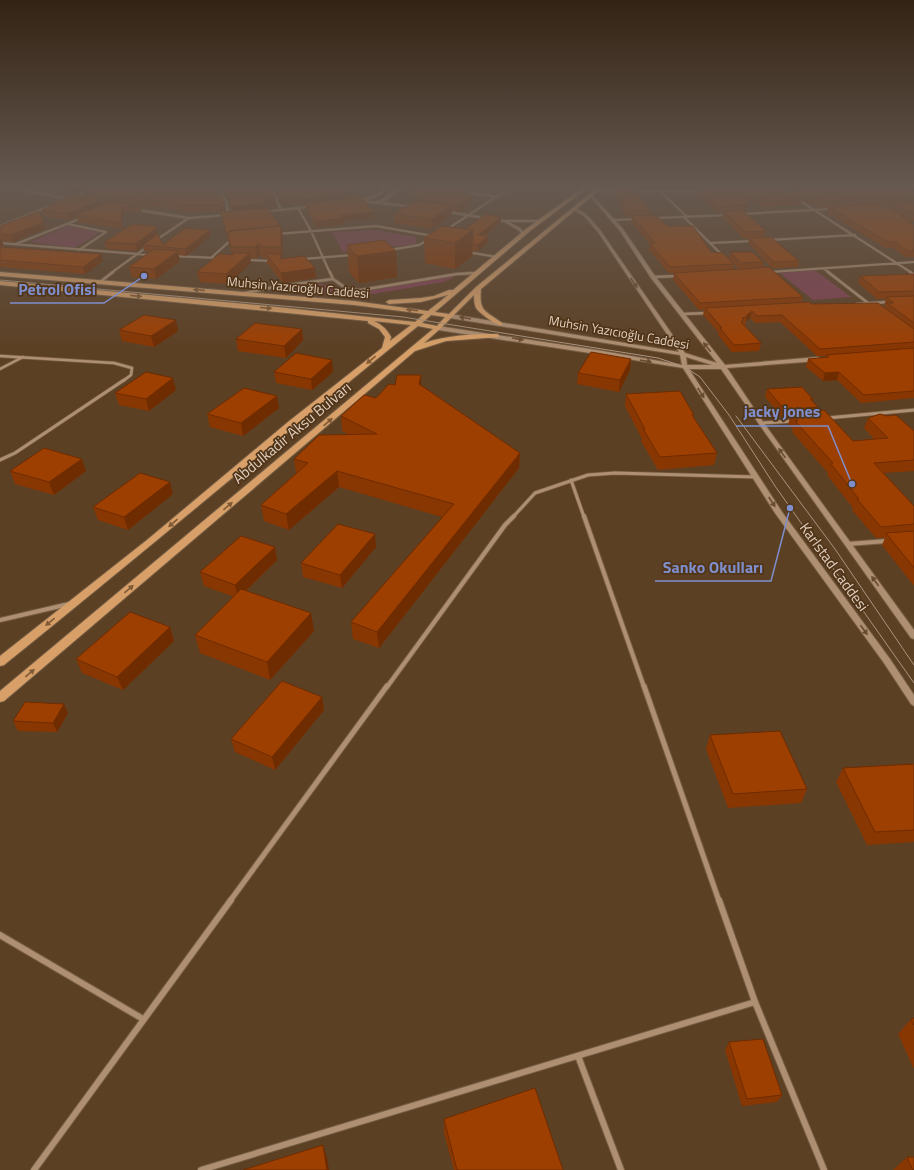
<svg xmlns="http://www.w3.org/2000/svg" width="914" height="1170" font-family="'Titillium Web',sans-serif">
<rect width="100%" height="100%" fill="#5c4024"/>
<path fill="#814151" d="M67,226L98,232V234L74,248L31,242Z
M376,230L415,237L417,244L343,252L332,232Z
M815,270L851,297L813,300L780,273Z
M456,276L444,282L373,294L345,295L270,289L320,284L348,291H357Z"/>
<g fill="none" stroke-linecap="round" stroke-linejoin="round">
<g stroke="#745c43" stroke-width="2.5">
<path id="lane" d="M473,193L483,187"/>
</g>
<g stroke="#745c43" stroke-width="3">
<path id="street-far5" d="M217,187L227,203V209L230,215
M271,187L281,210
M779,188H796
M629,191H702
M660,191L687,217
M463,192L496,197
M595,192L618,191
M73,197L87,192
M797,199L912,273
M298,208L311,231L330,273
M741,214L832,209
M684,217L723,256
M655,218L728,215
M614,220L636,219
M68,224L106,232L79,250
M0,226L48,207
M446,230L511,187
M277,234L376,226L433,236
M156,240L189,218
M769,240L855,235
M0,243L150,255
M711,243L753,241
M16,244L82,218
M390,250L419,245L428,240
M467,252L497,257
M173,256L218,258
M212,257L232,239
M303,259L352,255
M247,260L272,261
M824,269L830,273
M770,272L914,262
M111,273L147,247
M468,273H477"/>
</g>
<g stroke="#745c43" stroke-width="4">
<path id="street-far4" d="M828,272L868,303
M910,272L914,275
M653,277L679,276
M333,279L347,289L361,290L457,274L477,273
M100,282L113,272
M245,293L274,287L333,279L330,272
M857,304L888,302
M681,314L709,313
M0,356L114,363L132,368L131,375L123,381
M0,369L23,357"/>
</g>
<g stroke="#745c43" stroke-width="4.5">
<path id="street-far3" d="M827,418L914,410
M761,423L794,421
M0,460L15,453L124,380
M571,480L584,517
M513,517L535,493L588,475L615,473L756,477"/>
</g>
<g stroke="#745c43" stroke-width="6">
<path id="street-far2" d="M584,516L644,687
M848,544L887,541
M0,620L69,604
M387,687L505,525L514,516"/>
</g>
<g stroke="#745c43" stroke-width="7">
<path id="street-far1" d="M644,686L719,901
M230,901L387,686"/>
</g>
<g stroke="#745c43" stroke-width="8">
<path id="street" d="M719,900L755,1002L824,1170
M0,935L143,1019
M578,1056L621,1170
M34,1170L231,900
M201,1170L755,1002"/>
</g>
<g stroke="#745c43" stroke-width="2">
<path id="secondary" d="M1,187H10L79,200L77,201Z
M388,187H393L374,198L367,200C383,207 390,187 404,187L387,200L381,202L419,207L417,208L369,203L363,200L353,202L351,201L372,196Z
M591,194L623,229L655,276L725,365L818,357L821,359L818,361L727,368L763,422L914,630V639L911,638L759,424L721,369H689L782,512L890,659L914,695V706L911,704L884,663L775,513L683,368L603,355L438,330L435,328L438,326L603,351L682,365L680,355L450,318L447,316L450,314L679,352L598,232L584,216L574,210L575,208L586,214L600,230L685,353L717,363L651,278L620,231L590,196ZM686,357L712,365H687Z
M315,205L316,207L259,213L257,212Z
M132,208L189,217L232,214L234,215L189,219L131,210Z
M443,210L503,220H539L541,221L539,222H509L520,228L525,234L523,235L518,230L504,222L442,212Z"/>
</g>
<g stroke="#745c43" stroke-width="2">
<path id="primary" d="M584,187H589L530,231L435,312L449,314L476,287L598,187H603L481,289C479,312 485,310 502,323V325C497,326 479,313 476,308C474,304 474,299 474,295L440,329L424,343C448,335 472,334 497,334L499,335V337L446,341L415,351L4,701L0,702V691L433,329L418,326C279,438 143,553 4,665L0,666V656L147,540L288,422L382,348L385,337L379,329L368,323V321L0,285V281L277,307L415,322L424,314L354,305L0,276V272L354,301L428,311L448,295L421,302L389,304L386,302L389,300L421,298L434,296L449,290H453L526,229ZM431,315L445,317L437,326L422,323ZM374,321L411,325L390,341L391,337C387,329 382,325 374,321Z"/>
</g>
<use href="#lane" stroke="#af8f71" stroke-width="1.5"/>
<use href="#street-far5" stroke="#af8f71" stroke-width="2"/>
<use href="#street-far4" stroke="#af8f71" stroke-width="2.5"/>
<use href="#street-far3" stroke="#af8f71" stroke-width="3"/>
<use href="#street-far2" stroke="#af8f71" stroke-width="4"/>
<use href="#street-far1" stroke="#af8f71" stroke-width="5"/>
<use href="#street" stroke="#af8f71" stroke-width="6"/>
<use href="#secondary" fill="#af8f71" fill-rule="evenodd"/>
<use href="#primary" fill="#d8a068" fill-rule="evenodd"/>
<path stroke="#aa947f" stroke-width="1" d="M0,280L403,317L658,358L685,367L700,377L729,415L775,486L914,683
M736,416L835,549L914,665"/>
</g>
<path fill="#883602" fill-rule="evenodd" d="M42,187H217L226,212L231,211L229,202L219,187H270L276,205L265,206L266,208L280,226L283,237L282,258H281V259L315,268L316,278L283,283L267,263V258H263L260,255L257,258H250L251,263L228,284L200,282L197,272L232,255L220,211L187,212L147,205V208L141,207L142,212L123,213V229L78,222L77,217L69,220L44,216L42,210L84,197L83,192L85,191V190L77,193ZM102,201L109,202L103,204Z
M274,187H353L357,196L374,218L344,221L345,224L316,227L306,210L305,205H303L301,202L281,204Z
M370,187H382L380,189Z
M404,187H456L472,197V203L459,212L452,211V216L432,229L394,223V214L420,202L404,189Z
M669,187H685V189Z
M791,187H914V221H912V224L914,225V257H905L893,248H886L827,213L828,208H819L813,204H809L802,200L801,205L763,207L753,200L744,211H743L766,231L764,237L799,261L798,267L772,268L748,243L749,238L744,239L722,217L723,212L718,213L697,196L698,190L790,192ZM883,205H891L890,209Z
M615,189L651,210V215L668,226L711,252L729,258L730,252L764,262L763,268L803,297L801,302L811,304L885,308L886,306L884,305L886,299H877L858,283L860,276L914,274V398L861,403L837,380L823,381L806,367L808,359L826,357V356H817L780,322L755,323L750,318L746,321V325H744L761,343L759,351L732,352L718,335L719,333L703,315L704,310H699L673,280L674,273H669L649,250L650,244L631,222L632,217H627L620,207V203L614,195ZM734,264L739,269H733Z
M501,217V223L485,236H488V242L478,251H473L472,256L455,269L425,263L424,238L465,229Z
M44,222L46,228L13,242L2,241L4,246L0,247L103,261L85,274L0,267V226Z
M158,234L163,245L211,236L186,256L178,255L180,261L156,279L132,277L129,267L150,252L144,251L143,246L137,251L106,249L105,242Z
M347,245L396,251L397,277L359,283L349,272Z
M302,329L303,340L286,358L238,351L236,339Z
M119,330L178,331L154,347L122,341Z
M631,359L630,370L619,392L577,384L578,373Z
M274,372H333L312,390L276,383Z
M395,385H421L520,453L519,468L379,648L353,639L351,622L442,517L339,487L289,530L264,521L261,505L296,473L294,459L350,435L342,431L341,416L376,398Z
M767,389L813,399L812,402L818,407L816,411L853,441L874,439L864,428L868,418L914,431V471L884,473L914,506V586L882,545L885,538H876L852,510L853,508L827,475L828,473L792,432L793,429L788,424L790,418H783L765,397Z
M176,390L149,411L119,405L115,393Z
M626,394L694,415V418L717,453L714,465L658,470L641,441L642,439L625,406Z
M279,408L243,436L210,427L207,414Z
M10,471H86L54,495L15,484Z
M173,494L128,530L98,520L93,507Z
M275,547L277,560L246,591L314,631L270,680L200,653L195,635L234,597L204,586L200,572Z
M376,547L342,588L303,577L301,563Z
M170,627L174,641L123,690L82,673L76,659Z
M322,697L324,710L275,770L235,752L231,739Z
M68,713L57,732L18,731L13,721Z
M710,735L807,789L801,803L728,808L706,749Z
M914,764V842L867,845L836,782L843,768Z
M914,1018V1069L898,1034L911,1019Z
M729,1042L782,1095L777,1102L742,1106L725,1050Z
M444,1119L563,1170H454L444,1133Z
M907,1157L914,1170H893Z"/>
<path fill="#6f2c01" d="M75,187H92L85,188V190L77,193Z
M357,191V197L303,205L302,199Z
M755,194L753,200L744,211L745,205Z
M300,196L301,202L281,204L280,198Z
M472,197V203L459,212V205Z
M275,199L276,205L265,206L266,209L232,213L231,207L263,200Z
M102,200L103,206L76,215L77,217L69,220L67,214Z
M452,206V216L432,229V219Z
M122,207L123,213V229L121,223Z
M225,207L226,213L221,214L220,208Z
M374,212V218L344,221L345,224L316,227V221L342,215Z
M501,217V223L478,241V235Z
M44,222L46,228L13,242L11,235Z
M280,226L281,232V226L283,237L282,258L281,247L227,233L228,239L226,233L232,230Z
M156,229L158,235L143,245V246L137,251L135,244Z
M210,230L211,236L186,256L185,249Z
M473,230L472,256L455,269V243Z
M488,236V242L478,251V245Z
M1,239L4,246L0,247V240Z
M259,244L260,255L257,258L255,247Z
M178,251L180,261L156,279L154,269Z
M396,251L397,277L359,283L357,256Z
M250,253L251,263L228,284L226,274Z
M102,254L103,261L85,274L83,267Z
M315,268L316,278L283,283L281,273Z
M752,311L750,318L746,321L747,317L746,316Z
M176,320L178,331L154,347L151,336Z
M302,329L303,340L286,358L284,346Z
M631,359L630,370L619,392L620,380Z
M332,360L333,372L312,390L311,379Z
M839,372L837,380L823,381L825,373Z
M421,375V390L419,384Z
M173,378L176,390L149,411L146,399Z
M277,396L279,408L243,436L241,423Z
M520,453L519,468L379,648L377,632Z
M82,459L86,471L54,495L49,482Z
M337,471L339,487L289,530L286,514Z
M170,482L173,494L128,530L124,517Z
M375,534L376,547L342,588L340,575Z
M275,547L277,560L238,598L235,585Z
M311,613L314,631L270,680L267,662Z
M170,627L174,641L123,690L117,677Z
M322,697L324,710L275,770L272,757Z
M64,704L68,713L57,732L53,723Z
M323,1145L327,1158L329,1170H327Z"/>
<path fill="#9e3f02" stroke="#6f2c01" d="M88,187H217L223,198L225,207L220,208L219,205H186L145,199L146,202L83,192L89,189L85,188Z
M222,187H270L275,199L263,200L265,203L231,207L228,196Z
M276,187H353L357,191L302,199L300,196L280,198Z
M409,187H454L462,189L472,197L459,205L422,200L424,199Z
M631,187L651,210L628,211L620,201H624L615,189Z
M782,187L802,199L765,201L755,194L745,205L719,207L698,190Z
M793,187H914V197L821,201L814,197L811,198Z
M74,195L102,200L67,214L42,210Z
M361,196L374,212L342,215L344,218L316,221L305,204Z
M110,201L140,206L122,207L121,223L76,215Z
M415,201L452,206L432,219L394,214Z
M914,202V214L892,203Z
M881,204L904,216H901L913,222H909L914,225V251H907L895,242H888L828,207Z
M268,208L280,226L232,230L226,233L221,212Z
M742,210L766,231L745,232L724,211Z
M39,211L44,222L11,235L0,234V226Z
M486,214L501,217L478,235L488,236L478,245L473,244V230L465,229Z
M655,215L668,226H693L711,252L723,253L734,264L670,267L650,244L655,243L632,216Z
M132,224L155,226L156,229L135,244L105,242Z
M281,226V247H262L259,244L255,247H231L227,233L232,231Z
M442,226L473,230L455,243L424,238Z
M185,228L210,230L185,249L143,245L158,234L163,245Z
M771,237L799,261L774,262L749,238Z
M384,240L396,251L357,256L347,245Z
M0,247L102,254L83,267L0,260Z
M154,249L178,251L154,269L129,267Z
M730,252H752L764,262L741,263Z
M232,253H250L226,274L197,272L219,254L233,255Z
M266,254H281L280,259L304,256L315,268L281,273Z
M769,267L803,297L700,303L674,273L739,269L742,270L744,269Z
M914,274V291L879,292L860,276Z
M914,296V323L887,303H894L886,297Z
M809,302L811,304L878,303L914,329V342L820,349L782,315L757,316L752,311L746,316L747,317L742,318L744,319L741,322L761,343L734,345L720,328H722L705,308Z
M144,315L176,320L151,336L119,330Z
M255,323L302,329L284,346L236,339Z
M914,348V391L864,395L839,372L825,373L808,359L829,357L826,355Z
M591,352L631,359L620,380L578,373Z
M296,353L332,360L311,379L274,372Z
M146,372L173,378L146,399L115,393Z
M397,375H421L419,384L520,453L377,632L351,622L454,504L337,471L286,514L261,505L308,463L294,459L319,435L377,434L341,416L364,395L376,398L389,384L395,385Z
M802,387L813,399H810L818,407L785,410L767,389Z
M244,388L277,396L241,423L207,414Z
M680,391L694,415H692L717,453L660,457L643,429H645L626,394Z
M824,410L853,441L888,438L868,418L880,414L887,416L896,415L914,431V460L874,463L914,506V524L881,527L857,499H859L831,464L833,463L795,421H798L791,413Z
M44,448L82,459L49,482L10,471Z
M140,473L170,482L124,517L93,507Z
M338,524L375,534L340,575L301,563Z
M914,531V568L886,533Z
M241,536L275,547L235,585L200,572Z
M241,589L311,613L267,662L195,635Z
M130,612L170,627L117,677L76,659Z
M282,681L322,697L272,757L231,739Z
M25,702L64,704L53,723L13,721Z
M780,731L807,789L733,794L710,735Z
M914,764V830L875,832L843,768Z
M914,1018V1025L911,1019Z
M763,1039L782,1095L747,1099L729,1042Z
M535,1088L563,1170H457L444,1119Z
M323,1145L327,1170H243Z
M907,1157H914V1170H913Z"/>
<defs><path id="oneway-solid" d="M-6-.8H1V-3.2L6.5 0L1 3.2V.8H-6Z"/></defs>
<g fill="#684c2f">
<use href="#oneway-solid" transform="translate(634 283) rotate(56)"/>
<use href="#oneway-solid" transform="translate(465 318) rotate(-170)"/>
<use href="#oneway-solid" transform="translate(518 339) rotate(9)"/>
<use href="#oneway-solid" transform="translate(707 347) rotate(-129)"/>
<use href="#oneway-solid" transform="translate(646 361) rotate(10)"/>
<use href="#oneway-solid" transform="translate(701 393) rotate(57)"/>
<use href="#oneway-solid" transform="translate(782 453) rotate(-126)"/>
<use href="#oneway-solid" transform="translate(772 502) rotate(57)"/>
<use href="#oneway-solid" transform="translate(875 581) rotate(-126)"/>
<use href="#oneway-solid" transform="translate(864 630) rotate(54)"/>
</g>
<g fill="#805a35">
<use href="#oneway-solid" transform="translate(199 290) rotate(-175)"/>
<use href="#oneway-solid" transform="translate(136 296) rotate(5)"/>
<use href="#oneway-solid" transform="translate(266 308) rotate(5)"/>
<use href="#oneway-solid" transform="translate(412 310) rotate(-173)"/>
<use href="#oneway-solid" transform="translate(371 360) rotate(141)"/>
<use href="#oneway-solid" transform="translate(328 422) rotate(-41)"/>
<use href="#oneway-solid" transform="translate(228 506) rotate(-40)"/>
<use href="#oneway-solid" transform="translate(173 523) rotate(140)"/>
<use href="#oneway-solid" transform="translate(129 589) rotate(-40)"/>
<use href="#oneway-solid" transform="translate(50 622) rotate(141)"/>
<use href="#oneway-solid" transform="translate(30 673) rotate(-40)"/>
</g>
<linearGradient id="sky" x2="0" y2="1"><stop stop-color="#332314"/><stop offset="0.53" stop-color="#665950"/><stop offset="1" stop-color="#665950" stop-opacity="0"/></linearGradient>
<rect width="914" height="351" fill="url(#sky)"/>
<g text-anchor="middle" stroke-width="3.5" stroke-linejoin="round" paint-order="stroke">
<g font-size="13" fill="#e1cfbf" stroke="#513519">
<text transform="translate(298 287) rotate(5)" y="5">Muhsin Yazıcıoğlu Caddesi</text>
<text transform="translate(619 332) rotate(10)" y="5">Muhsin Yazıcıoğlu Caddesi</text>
</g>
<g font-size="15" fill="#e1cfbf" stroke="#513519">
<text transform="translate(292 433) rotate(-40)" y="5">Abdulkadir Aksu Bulvarı</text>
<text transform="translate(834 567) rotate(54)" y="5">Karlstad Caddesi</text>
</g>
</g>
<path fill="none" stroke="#7f8ecc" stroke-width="1.5" d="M144 276L104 303H10M852 484L828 426H736M790 508L771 581H655"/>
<g fill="#7f8ecc" stroke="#513519" stroke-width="1.5">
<circle cx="144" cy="276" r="4"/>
<circle cx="852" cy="484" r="4"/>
<circle cx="790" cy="508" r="4"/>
</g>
<g font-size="16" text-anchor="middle" font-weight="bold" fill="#7f8ecc" stroke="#513519" stroke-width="3.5" stroke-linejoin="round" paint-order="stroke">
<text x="57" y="295">Petrol Ofisi</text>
<text x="782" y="417">jacky jones</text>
<text x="713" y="573">Sanko Okulları</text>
</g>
</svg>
